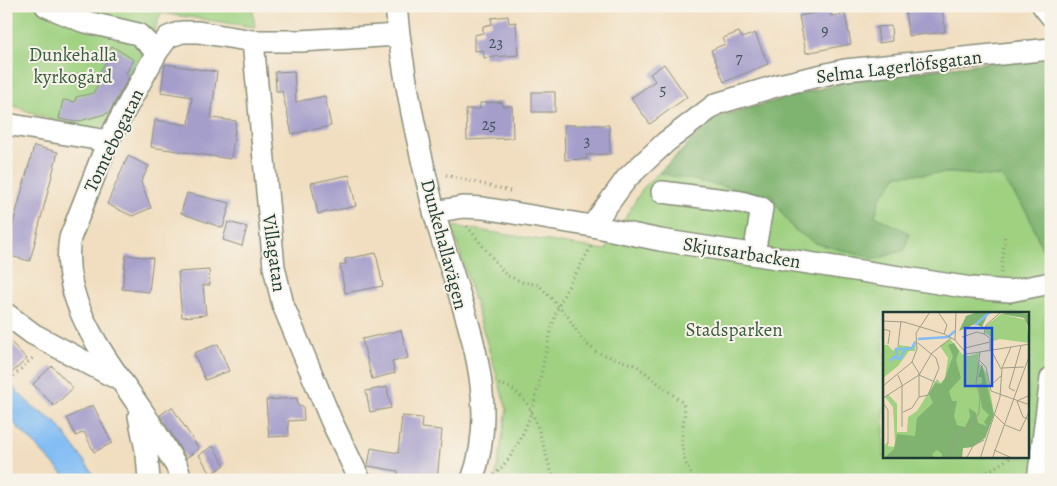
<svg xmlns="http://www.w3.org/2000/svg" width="1057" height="486" font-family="Alegreya,serif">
<rect width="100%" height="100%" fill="#f7f3e8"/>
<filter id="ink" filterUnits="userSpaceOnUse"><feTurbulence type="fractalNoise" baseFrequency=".02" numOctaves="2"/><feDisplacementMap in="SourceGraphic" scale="10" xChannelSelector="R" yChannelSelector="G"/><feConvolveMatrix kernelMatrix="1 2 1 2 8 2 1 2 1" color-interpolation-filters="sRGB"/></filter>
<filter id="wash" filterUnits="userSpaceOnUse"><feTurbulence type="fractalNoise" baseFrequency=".0096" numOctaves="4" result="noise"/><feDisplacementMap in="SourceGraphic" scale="20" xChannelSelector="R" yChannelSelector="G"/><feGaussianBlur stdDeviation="1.12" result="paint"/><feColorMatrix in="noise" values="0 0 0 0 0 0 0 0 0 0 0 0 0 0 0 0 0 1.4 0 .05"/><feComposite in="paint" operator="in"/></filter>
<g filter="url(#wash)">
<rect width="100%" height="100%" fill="#f1dec0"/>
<path fill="#9fd181" stroke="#5f875a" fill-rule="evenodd" d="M6,6H252L255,27L161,13C149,44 128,107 102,126C95,131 87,130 79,130L6,103Z
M1051,54V480H495L507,410L452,226L606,250L643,188L716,117L849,81ZM884,314H1028V457H884Z"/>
<path fill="#7fb36f" stroke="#4f7852" d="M1051,54V255L1045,256L1028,214L1002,177L952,173L898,175L880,198L875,216L909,233L905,250L876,259L815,243L793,229L771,196L659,173L716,117L849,81Z"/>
<path fill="#82bdf4" stroke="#507d94" d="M6,380L34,408L57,423L92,472V480H69L6,415Z"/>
<g id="blocks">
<path fill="#a59ecb" d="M926,6H942L945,32L908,36L905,8Z
M830,10L831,16L845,14L851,44L806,53L799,16Z
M508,16L509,23L516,22L518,55L484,58L483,50L474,51V35L483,33V26L492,24L491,18Z
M891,26L892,41L879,43L877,27Z
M739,32L742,38L755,33L768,64L724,82L711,50L725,44L723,38Z
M112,46L134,60L126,73L130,75L109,113L76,122L59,119L63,100L75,102L76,97L93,93L104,74L100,71L106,62L103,60Z
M165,64L217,72L211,118L236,121L231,159L151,147L155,120L189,125L192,97L161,92Z
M664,64L687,97L650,124L631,98L655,81L650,74Z
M294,71L296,102L325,96L331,126L292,134L282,91H276L275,72Z
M532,92H555V112H532Z
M502,102V106H512L513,138L467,140L466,109H480V103Z
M564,125H609L610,154L586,155L587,159L565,160Z
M34,146L58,152L30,261L6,255V250Z
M128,156L149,166L141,182L151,208L132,216L107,204Z
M349,175L356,206L318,214L311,183Z
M187,193L230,203L223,228L181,213Z
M228,222L247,227L242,246L223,240Z
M376,253L383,286L345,293L340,265L346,264L345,259Z
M126,255L153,258L149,292L122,289Z
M209,270L210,285H203L206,315L182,317L178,272Z
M401,330L408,358L392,362L395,373L372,379L362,339Z
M6,337L27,359L6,378Z
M218,344L229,371L205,380L194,353Z
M52,366L73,388L54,406L33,384Z
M387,387L391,408L370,412L366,391Z
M297,398L298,406H303L304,420L288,421L289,436L269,437L266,400Z
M93,405L112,443L94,452L84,432L76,436L67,418Z
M172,407L199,449L186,458L160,415Z
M402,416L422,418L421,428L442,430L437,480H397L398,471L368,466L371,448L398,453Z
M213,446L225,465L211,474L199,455Z"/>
</g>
</g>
<g filter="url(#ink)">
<use href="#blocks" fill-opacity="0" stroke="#888e7a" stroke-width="1"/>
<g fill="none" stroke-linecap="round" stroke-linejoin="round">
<g stroke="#888e7a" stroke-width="24">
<path id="minor" d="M46,6L82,21L138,34L157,52
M396,6C402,75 418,144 434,211C456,298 505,390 472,480
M1043,6L1051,16
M253,41L274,267L283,305L331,420L360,480
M6,124L108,141
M662,192L741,202L762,208L754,254
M434,212L463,207L483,208L592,226L660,240L971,288L1010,291L1051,283
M592,226L627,178L666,142L716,104L779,85L845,70L1051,49
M6,314L33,334L112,376L119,377
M139,416L147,455L149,480
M181,480L177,467C165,448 154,428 141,409C107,359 59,302 70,238L108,141L157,52L168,37L182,32H198L253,41H301L398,35
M1038,480L1051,378"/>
</g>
<path stroke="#888e7a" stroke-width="3" stroke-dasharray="1 4" stroke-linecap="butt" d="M446,175L510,191
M467,226L506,275L522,282L539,285L568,317L583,341L596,352L637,366L683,403C686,411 684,417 683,426C680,447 683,463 695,480
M1001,273L1005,235
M6,383L35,356
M499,384C539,392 540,449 555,480
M494,475C537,435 539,368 555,316C563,290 581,268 592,244
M975,480L1011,457"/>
<use href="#minor" stroke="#fff" stroke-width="21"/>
</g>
</g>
<g text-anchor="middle" stroke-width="4" stroke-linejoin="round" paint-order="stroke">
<g font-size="16" fill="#40555a">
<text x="825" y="36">9</text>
<text x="496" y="48">23</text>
<text x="739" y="63">7</text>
<text x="663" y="95">5</text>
<text x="489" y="130">25</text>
<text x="587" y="146">3</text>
</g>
<g font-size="19" fill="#395b43" stroke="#f7f3e8">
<text x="73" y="61">Dunkehalla<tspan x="73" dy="22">kyrkogård</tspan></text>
<text x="734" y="336">Stadsparken</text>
</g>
<g font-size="19" fill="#1f3d34" stroke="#f7f3e8">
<text transform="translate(899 66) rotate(-7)" y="7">Selma Lagerlöfsgatan</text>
<text transform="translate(113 140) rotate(-64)" y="7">Tomtebogatan</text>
<text transform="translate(445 244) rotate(75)" y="7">Dunkehallavägen</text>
<text transform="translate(742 252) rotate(9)" y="7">Skjutsarbacken</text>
<text transform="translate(275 253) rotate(82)" y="7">Villagatan</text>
</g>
</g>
<g transform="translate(883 312)">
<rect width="146" height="146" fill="#f1dec0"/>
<path d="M118,2L143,8L146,31L117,27L107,30L108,25L102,21L104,13ZM0,18L1,33H5L10,39L16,33L29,35L32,28L33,30L32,39H26L15,54L19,58L15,54L0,66ZM67,27L79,42L86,44L96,41L95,49L104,62L111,101L102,126L89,135L80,136L78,146H0V134L5,130V134L11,135L12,130L10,95L2,85L5,82L14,92V120H24L25,105L34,99L54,67L58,71L62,66L65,46L57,34Z" fill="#9fd181"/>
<path d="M94,0H106L99,15L92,12L76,19L83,4ZM128,0L145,2L146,16L141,6L118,2ZM71,31L76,39L73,48L78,66L66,79L69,89H74L71,104L74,113L82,115L87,105L86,96L93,101L95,111L104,114L101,110L106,103L99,96L95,73L99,71V65H95L99,52L111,103L102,126L89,135L80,136L79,146H59V142L54,138L49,142L51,146L0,147L11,137L14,122L32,124L34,106L50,91L46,82L52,71L58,72L62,66L70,44L65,33Z" fill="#7fb36f"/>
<path fill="none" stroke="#82bdf4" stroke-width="2.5" d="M92,13L107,0M35,27L65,25L72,19M14,46L13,37H22M7,49L11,45L17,47L22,37L29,36L32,30"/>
<path fill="none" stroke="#9d9e88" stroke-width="1" d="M55,0L64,13L61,22M0,9L21,10L61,22L72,28L84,42L147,32M0,17L7,19L5,32M101,22L103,13L118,0M79,25L94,20L101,22L107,26V38M72,28L73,0M35,31L53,46L56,56L45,83L36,85M15,34L18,9M82,36L107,30M108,38L118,57M96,48L103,55L108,79L147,93M119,56L141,55M15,63L19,73V115M36,63L52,70M0,74L29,50L34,37L33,21L47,0M107,74L119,63M132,79L126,76L138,34M147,83L134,89L140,105L147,108M0,86L36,63L49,41L68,26M0,91L5,98V132M20,100L29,96L36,85V61L29,50M112,103L122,113L137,119L147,98M111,138L131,147M65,147L74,124L91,110L96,100L97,85L93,71L97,40M83,147L90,134L101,128M97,147L117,85L119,56L128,35M109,147L147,42"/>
<path fill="#1d4ed8" fill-opacity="0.15" stroke="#1d4ed8" stroke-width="2.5" d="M82,16H109V74H82Z"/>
<rect width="146" height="146" fill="none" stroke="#1f3d34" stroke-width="2.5"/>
</g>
<rect width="1057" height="486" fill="none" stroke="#f7f3e8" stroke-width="25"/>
</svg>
